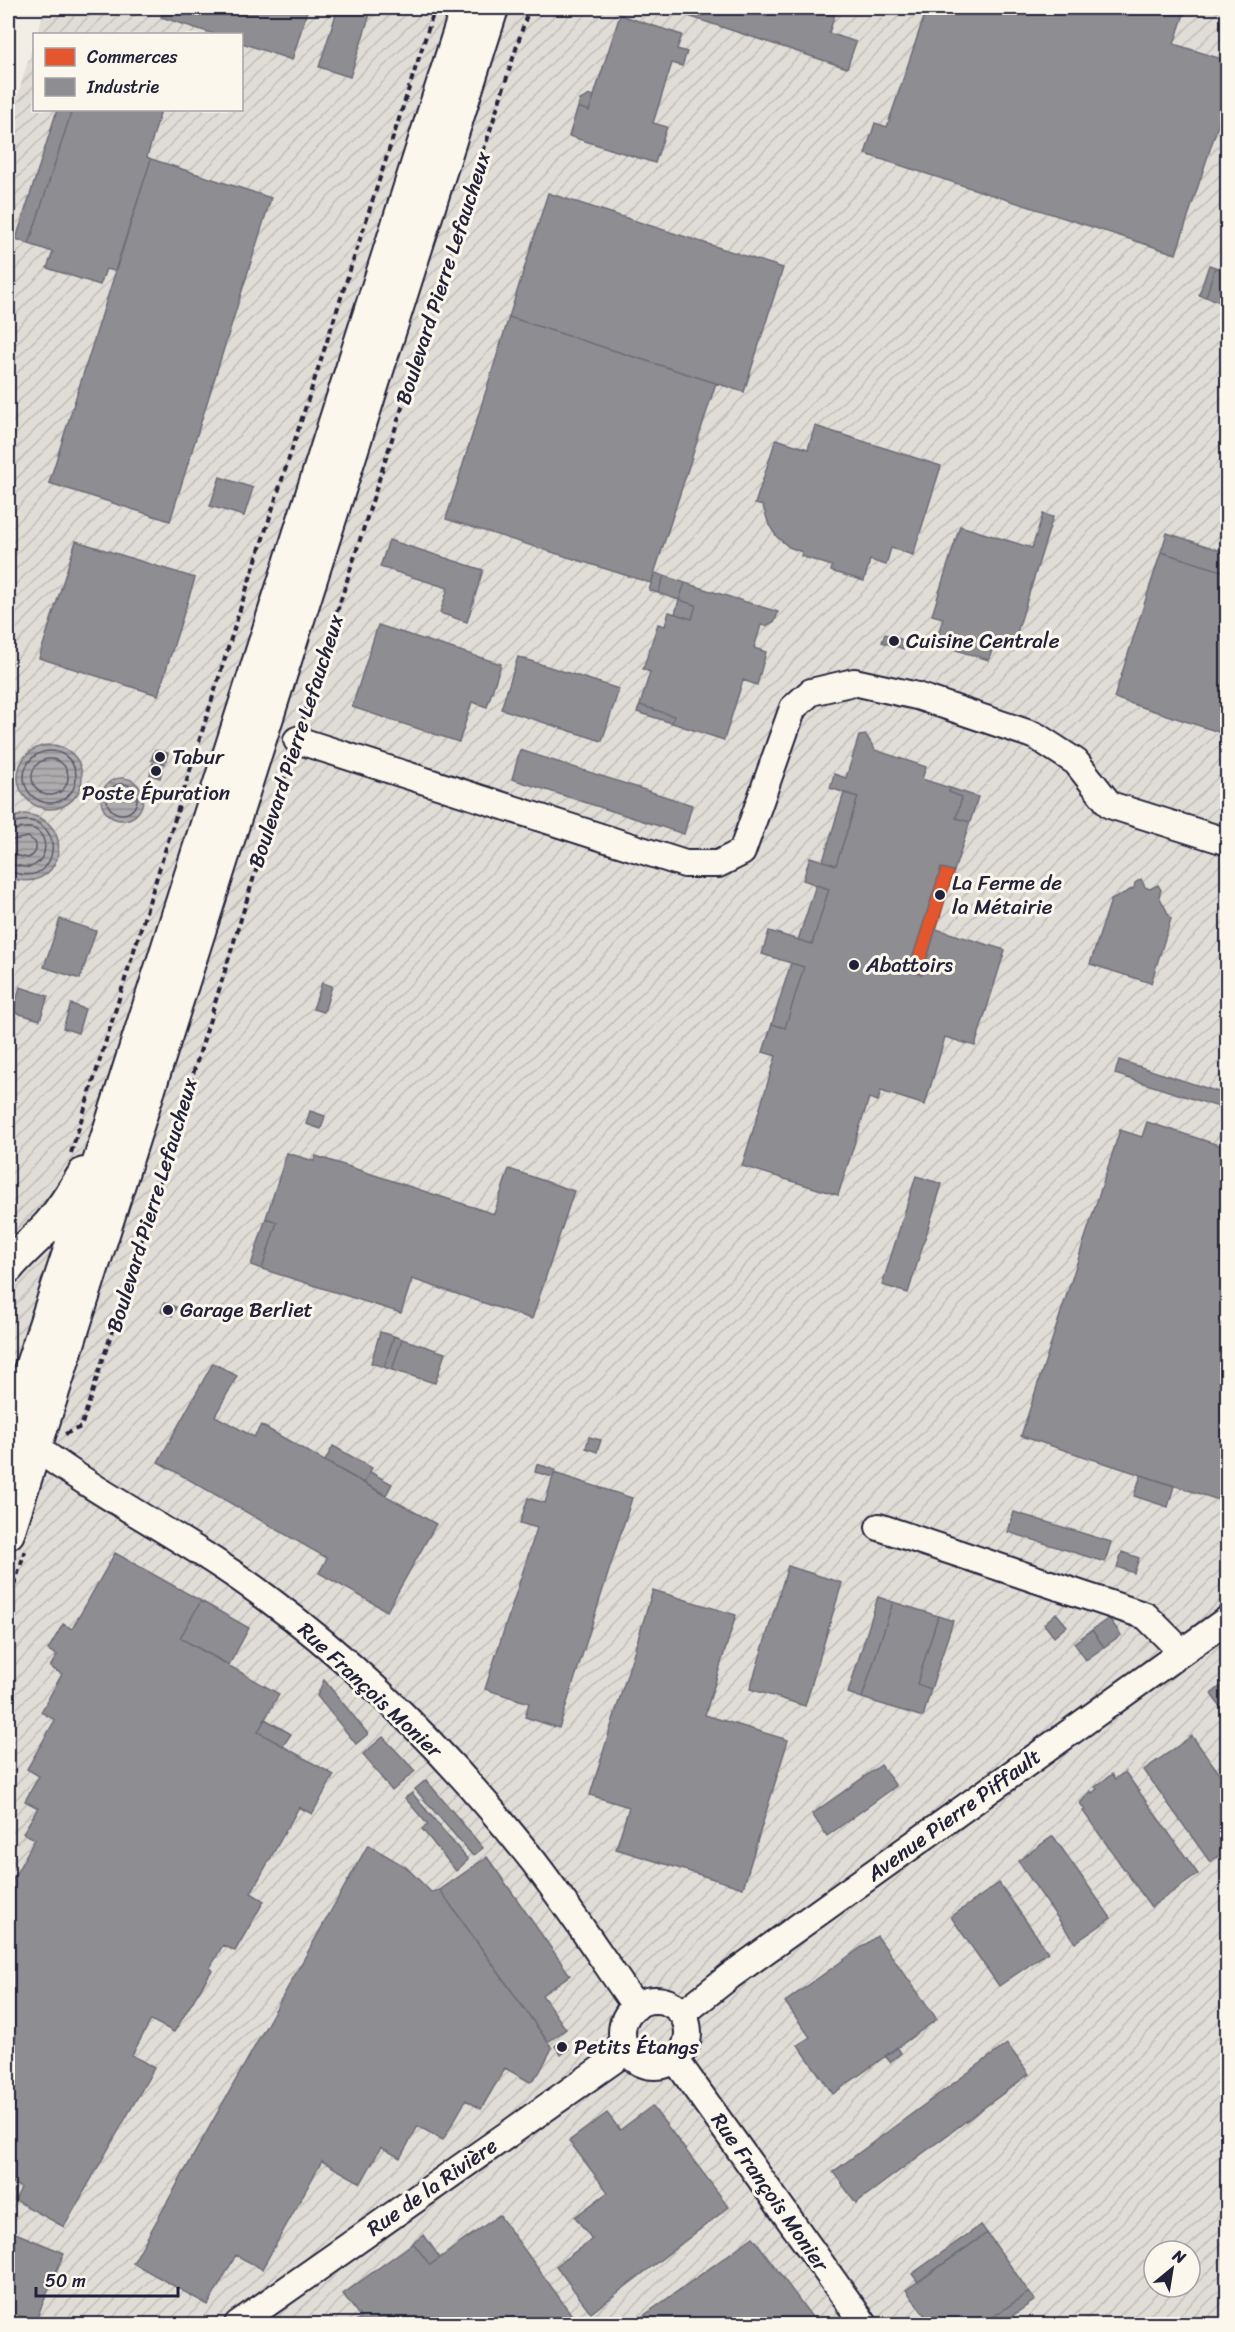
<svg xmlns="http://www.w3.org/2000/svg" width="1235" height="2332" font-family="Sriracha,sans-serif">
<defs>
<pattern id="industrial-furrows" width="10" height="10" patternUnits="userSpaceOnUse" patternTransform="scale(1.5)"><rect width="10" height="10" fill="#e0dcd6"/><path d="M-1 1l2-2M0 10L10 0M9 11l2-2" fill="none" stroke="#c0bcb9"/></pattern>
<pattern id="water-rules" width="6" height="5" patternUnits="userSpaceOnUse" patternTransform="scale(1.5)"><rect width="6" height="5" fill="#aeabad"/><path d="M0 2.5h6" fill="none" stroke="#8d8b8e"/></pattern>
</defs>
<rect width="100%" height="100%" fill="#f2eee5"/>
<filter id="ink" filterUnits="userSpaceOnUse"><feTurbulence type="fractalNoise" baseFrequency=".0167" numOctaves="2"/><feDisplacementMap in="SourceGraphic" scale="12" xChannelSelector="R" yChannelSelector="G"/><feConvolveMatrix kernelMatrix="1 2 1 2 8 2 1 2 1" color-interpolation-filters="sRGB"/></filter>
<g filter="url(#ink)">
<path fill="url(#industrial-furrows)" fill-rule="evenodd" d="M43,8H1227V2324H8V128L34,41V110H242V34H37L45,9ZM1154,2251H1190V2287H1154Z"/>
<path fill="url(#water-rules)" stroke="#76747f" stroke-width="1.5" d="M18 777a32 32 0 1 1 64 0a32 32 0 1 1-64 0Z
M101 799a21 21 0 1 1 42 0a21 21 0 1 1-42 0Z
M24,814C82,819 60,901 8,876V819Z"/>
<path fill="#e4572e" stroke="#aa4732" stroke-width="1.5" d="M941,868L954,871L922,975L908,971Z"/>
<path fill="#8d8d92" stroke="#6d6d78" stroke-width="1.5" d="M164,8H308L292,60L242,43V34H214L161,17Z
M338,8H372L350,77L319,67Z
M671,8H837L829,33L856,42L847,68L670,10Z
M927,8H1186L1174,44L1228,61V94L1176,254L865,154L875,123L887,127Z
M620,15L682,35L677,49L687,52L682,66L672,63L653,123L667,127L655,163L569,136L578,107L589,111Z
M590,95L594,96L589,111L578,107L580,100Z
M57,110H72L29,244L16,239Z
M72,110H161L147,157L151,159L115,271L106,269L100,285L47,268L53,252L29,244Z
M151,159L271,198L170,521L49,483Z
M548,193L783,268L744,392L509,317Z
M1209,265L1215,267L1206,297L1199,295Z
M1215,267L1228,272L1220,302L1206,297Z
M509,317L716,383L651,583L446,519Z
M815,426L941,466L913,555L891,548L886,565L870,560L864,581L831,571L832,566L801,556L802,552L789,547L777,537L769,525L763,506L755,504L776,439L808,449Z
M220,477L253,488L244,516L210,506Z
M1043,514L1053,517L1014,642L996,637L989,660L956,650L959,641L950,638L949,641L937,638L943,618L932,615L960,526L1032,548Z
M1167,533L1228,553V573L1161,552Z
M389,540L483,570L467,622L440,613L448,588L380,567Z
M76,541L195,578L158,695L39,658Z
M1161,552L1228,573V735L1114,698Z
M655,573L664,576L658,593L649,590Z
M664,576L685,583L679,600L658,593Z
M685,583L778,612L775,621L766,626L761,625L754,648L766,652L757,685L743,680L724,740L672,723L674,716L640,705L650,672L643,669L658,624L665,626L669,612L692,619L696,605L679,600Z
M679,600L696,605L692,619L675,614Z
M378,625L501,664L487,707L472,702L459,742L352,707Z
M885,634L906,641L904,649L882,642Z
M518,657L619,689L602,741L501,709Z
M640,705L674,716L672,723L637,712Z
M866,735L875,750L926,767L922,779L950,788L949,792L962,797L956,818L970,822L954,871L941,868L908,971L922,975L936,929L1005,950L975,1046L945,1037L925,1105L881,1091L878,1101L869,1098L838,1195L742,1166L776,1056L763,1052L772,1024L785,1028L804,967L762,954L769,931L812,944L829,889L803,880L810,857L836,865L858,797L830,788L834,774L846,778L859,736Z
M155,750L168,753L165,764L151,760Z
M520,750L692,805L684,834L512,779Z
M153,763L163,767L160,778L150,775Z
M950,788L978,797L970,822L956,818L962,797L949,792Z
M844,793L858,797L836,865L823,861Z
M1141,879L1145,887L1150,889L1158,885L1161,890L1159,896L1171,919L1151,983L1090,964L1111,900L1134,888L1135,883Z
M816,885L829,889L812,944L798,940Z
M60,919L96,931L80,979L44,967Z
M8,932L15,934L8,957Z
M791,963L804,967L785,1028L772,1024Z
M322,983L332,986L324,1012L313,1009Z
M20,987L48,996L40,1020L13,1012Z
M71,1004L85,1009L78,1033L63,1028Z
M1119,1060L1228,1095V1110L1115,1074Z
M310,1111L325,1116L321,1129L306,1124Z
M1147,1122L1228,1148V1503L1021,1436L1120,1130L1142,1137Z
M287,1153L314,1161L316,1156L494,1214L509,1169L574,1191L532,1319L412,1279L401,1313L262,1269L277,1222L266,1218Z
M916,1176L942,1184L908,1293L882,1285Z
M266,1218L277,1222L262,1269L251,1265Z
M164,1303L176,1307L172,1316L161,1312Z
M380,1332L394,1336L384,1367L371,1363Z
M394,1336L402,1339L392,1370L384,1367Z
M402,1339L445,1353L435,1383L392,1370Z
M213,1363L237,1376L215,1416L254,1437L261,1425L436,1524L387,1611L319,1573L327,1558L158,1462Z
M589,1437L601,1440L597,1452L586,1448Z
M333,1446L372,1468L364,1483L325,1461Z
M537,1464L555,1470L553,1477L535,1472Z
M370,1472L392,1484L386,1495L364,1483Z
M554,1473L632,1498L559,1728L525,1717L529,1703L485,1689L537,1528L520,1523L528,1498L545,1503Z
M1141,1475L1174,1486L1168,1507L1134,1496Z
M1014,1512L1111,1542L1105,1562L1008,1532Z
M1122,1552L1139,1558L1134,1573L1117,1567Z
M115,1553L201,1601L180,1638L279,1694L258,1732L334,1775L312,1814L299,1807L251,1893L264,1901L235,1951L223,1945L210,1968L212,1970L174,2032L151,2020L132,2055L154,2068L64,2227L15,2200L21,2188L8,2180V1888L35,1839L23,1833L38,1808L25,1801L39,1776L27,1769L55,1720L41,1712L62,1674L50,1667L57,1655L48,1650L63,1624L72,1629Z
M788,1566L842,1583L805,1706L750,1689Z
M653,1590L736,1615L705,1715L788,1740L743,1888L616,1849L629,1807L590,1795Z
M878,1597L893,1602L862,1698L848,1693Z
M201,1601L249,1628L229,1665L180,1638Z
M893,1602L938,1616L917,1684L931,1689L923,1717L862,1698Z
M1056,1613L1067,1626L1054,1637L1044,1624Z
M938,1616L953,1621L931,1689L917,1684Z
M1109,1618L1121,1635L1104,1647L1092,1630Z
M1092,1630L1104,1647L1086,1660L1074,1643Z
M324,1680L368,1734L356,1744L317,1696Z
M1228,1684V1718L1211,1694L1222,1685L1223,1686Z
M265,1719L291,1734L283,1746L258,1732Z
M1192,1736L1228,1785V1849L1210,1862L1144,1770Z
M383,1737L415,1771L392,1791L363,1754Z
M881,1765L896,1786L827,1836L812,1814Z
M1125,1772L1198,1874L1151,1907L1083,1811L1085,1810L1080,1803L1091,1791L1092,1793L1097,1789L1095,1787L1112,1774L1115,1779Z
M426,1780L483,1848L473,1856L415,1789Z
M412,1793L468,1860L456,1871L422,1829L428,1825L405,1798Z
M1053,1836L1111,1918L1075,1943L1018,1861Z
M368,1845L406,1867L431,1892L440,1890L552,2048L539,2073L530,2082L505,2068L481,2109L466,2100L443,2140L418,2126L400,2158L381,2147L361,2183L322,2161L262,2269L236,2255L208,2305L133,2263Z
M487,1857L570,1975L542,1995L566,2029L548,2042L440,1890Z
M999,1883L1048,1952L999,1986L951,1917Z
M877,1936L937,2019L833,2094L798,2045L810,2037L785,2002Z
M563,2040L569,2049L561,2055L555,2046Z
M1007,2044L1029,2074L856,2203L833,2172Z
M897,2047L901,2053L890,2062L885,2056Z
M652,2106L729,2207L591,2313L556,2266L592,2239L575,2217L608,2192L569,2141L607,2113L620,2130Z
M499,2215L574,2318L565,2324H351L361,2318L343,2294L413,2243L430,2265Z
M981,2225L987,2233L918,2282L912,2274Z
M8,2230L64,2253L35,2322L8,2311Z
M987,2233L1029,2292L983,2324H931L906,2290Z
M424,2235L440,2258L430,2265L413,2243Z
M753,2237L817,2324H632Z
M1029,2292L1035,2300L1000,2324H983Z"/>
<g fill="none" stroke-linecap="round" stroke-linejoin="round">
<path stroke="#5a5969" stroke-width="1.5" d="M24 777a26 26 0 1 1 52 0a26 26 0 1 1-52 0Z
M32 777a18 18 0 1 1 36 0a18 18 0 1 1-36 0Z
M107 799a15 15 0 1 1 30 0a15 15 0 1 1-30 0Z
M8,824C15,823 22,819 31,821C62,827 58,875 26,875C19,875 14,872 8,871
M8,832C15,831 22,826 31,828C50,833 49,861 30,867C22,869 16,864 8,863
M8,841L28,837L35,842C38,850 35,855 28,858L8,854"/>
<g stroke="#22223b" stroke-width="30">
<path id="minor" d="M297,740L685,864H718L742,852L793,708L811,692L854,682L917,696L1036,736L1076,762L1110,805L1228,842
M35,1447C109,1502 193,1542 267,1598C367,1672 457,1764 534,1862C570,1909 602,1958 636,2007
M879,1527L1146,1616L1182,1652
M622 2033a33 33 0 1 1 66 0a33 33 0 1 1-66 0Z
M682,2014L730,1976L1228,1619
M675,2059L864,2324
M238,2324L628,2050"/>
</g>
<g stroke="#22223b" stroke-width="36">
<path id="major" d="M8,1267C20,1252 35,1240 48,1226C62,1210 73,1192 84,1174
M8,1437L108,1135L467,8
M8,1533L492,8"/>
</g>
<path stroke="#22223b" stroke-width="4" stroke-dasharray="6 4.5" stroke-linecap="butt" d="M302,722L529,8
M71,1153L243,600L435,8
M65,1434L81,1427L145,1230L290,760
M8,1605L25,1551"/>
<use href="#minor" stroke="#fbf7ec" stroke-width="26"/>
<use href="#major" stroke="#fbf7ec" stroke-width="32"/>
</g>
</g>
<g fill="#22223b" stroke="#fbf7ec" stroke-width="2">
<circle cx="894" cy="641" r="6"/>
<circle cx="160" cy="757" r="6"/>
<circle cx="156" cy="771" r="6"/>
<circle cx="940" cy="895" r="6"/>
<circle cx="854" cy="965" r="6"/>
<circle cx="168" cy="1310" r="6"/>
<circle cx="562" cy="2047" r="6"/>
</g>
<g text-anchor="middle" stroke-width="6" stroke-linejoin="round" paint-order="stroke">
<g font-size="21" fill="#22223b" stroke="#fbf7ec">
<text transform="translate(443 278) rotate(-72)" y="7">Boulevard Pierre Lefaucheux</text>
<text transform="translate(296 741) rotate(-72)" y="7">Boulevard Pierre Lefaucheux</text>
<text transform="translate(152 1205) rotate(-73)" y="7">Boulevard Pierre Lefaucheux</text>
<text transform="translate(370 1690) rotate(43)" y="7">Rue François Monier</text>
<text transform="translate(954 1815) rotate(-36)" y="7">Avenue Pierre Piffault</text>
<text transform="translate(432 2187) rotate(-35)" y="7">Rue de la Rivière</text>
<text transform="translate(770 2192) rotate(55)" y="7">Rue François Monier</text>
</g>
<g font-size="21" fill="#22223b" stroke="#fbf7ec" text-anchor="start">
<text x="906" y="648">Cuisine Centrale</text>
<text x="172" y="764">Tabur</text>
<text x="156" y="800" text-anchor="middle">Poste Épuration</text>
<text x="952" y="890">La Ferme de<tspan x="952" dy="24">la Métairie</tspan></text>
<text x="866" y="972">Abattoirs</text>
<text x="180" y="1317">Garage Berliet</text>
<text x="574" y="2054">Petits Étangs</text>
</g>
</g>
<rect width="1235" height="2332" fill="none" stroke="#fbf7ec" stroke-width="30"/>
<rect x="15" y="15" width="1205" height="2302" fill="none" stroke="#22223b" stroke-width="2" filter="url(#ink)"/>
<rect x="33" y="33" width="210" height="78" fill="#fbf7ec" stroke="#a4a2a5" stroke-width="1.5"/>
<rect x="45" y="48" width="30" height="18" fill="#e4572e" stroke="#a4a2a5" stroke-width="1.5"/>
<text x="87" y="63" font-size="18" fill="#22223b">Commerces</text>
<rect x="45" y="78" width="30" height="18" fill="#8d8d92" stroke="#a4a2a5" stroke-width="1.5"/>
<text x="87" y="93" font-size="18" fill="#22223b">Industrie</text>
<g transform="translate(1172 2269) rotate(30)"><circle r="28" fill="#fbf7ec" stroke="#a4a2a5" stroke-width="1.5"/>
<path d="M0-4.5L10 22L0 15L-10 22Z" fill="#22223b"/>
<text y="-9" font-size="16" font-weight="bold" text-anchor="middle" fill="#22223b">N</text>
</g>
<path d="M36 2287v9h142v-9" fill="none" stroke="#22223b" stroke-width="3"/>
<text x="45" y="2287" font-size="18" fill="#22223b" stroke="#fbf7ec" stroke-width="4.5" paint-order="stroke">50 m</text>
</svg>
